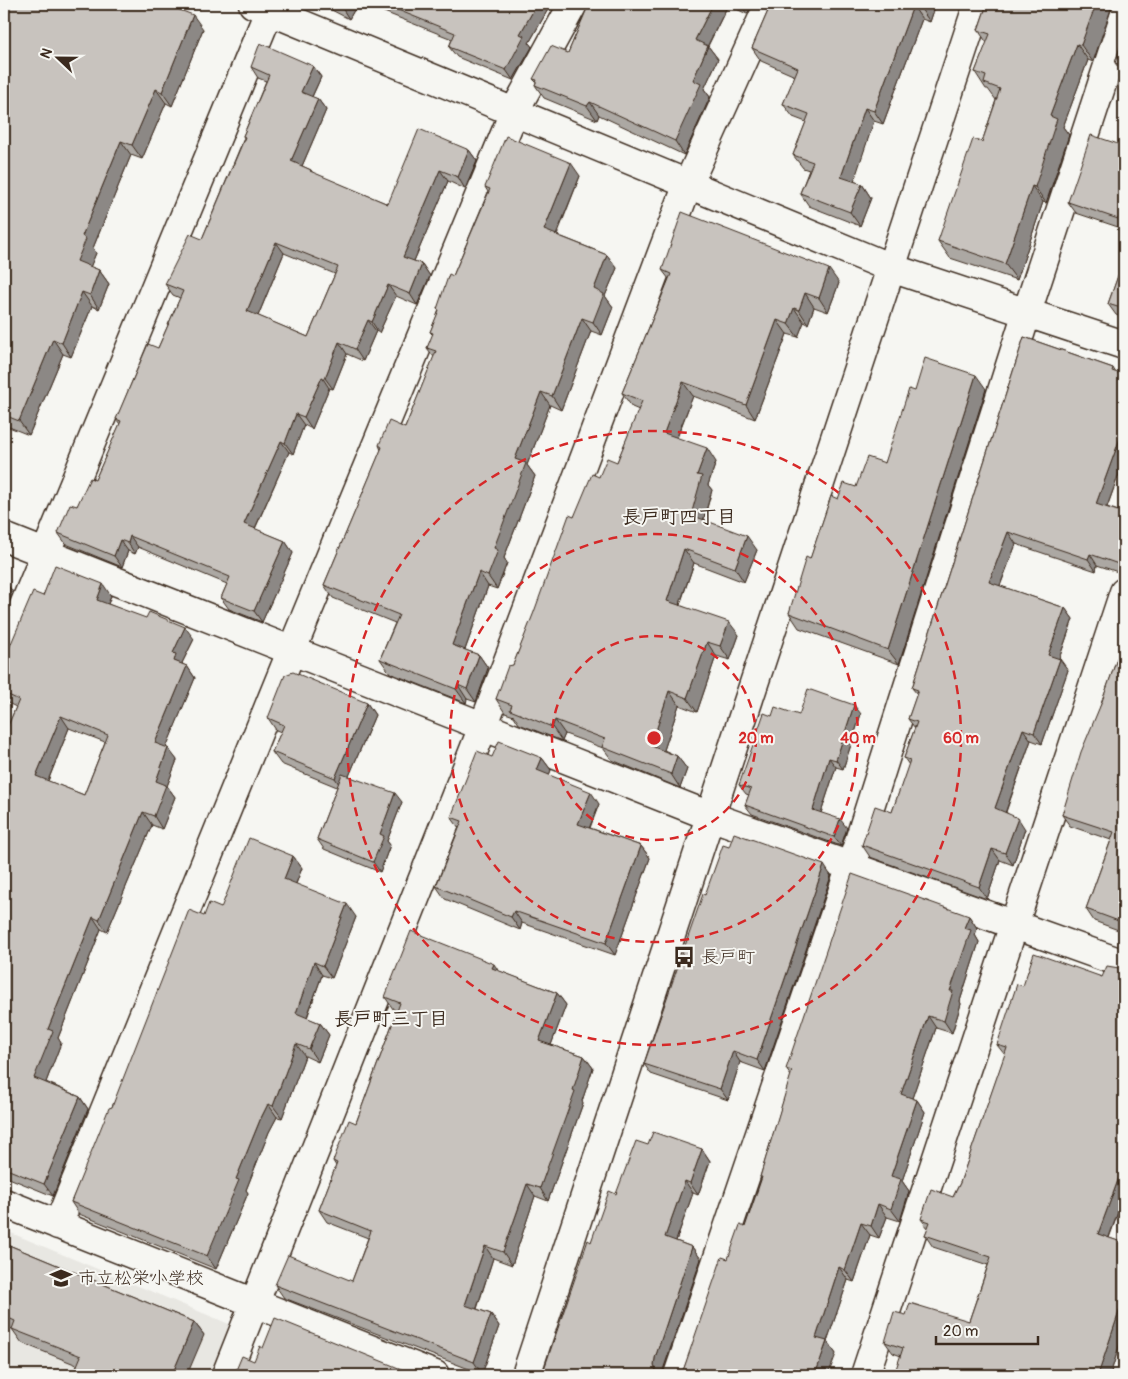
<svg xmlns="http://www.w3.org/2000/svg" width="1128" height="1379" font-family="Pangolin,'Klee One',sans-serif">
<rect width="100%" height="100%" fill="#f6f6f2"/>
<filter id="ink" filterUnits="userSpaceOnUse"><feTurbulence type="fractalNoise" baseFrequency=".02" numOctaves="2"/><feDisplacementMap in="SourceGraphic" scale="10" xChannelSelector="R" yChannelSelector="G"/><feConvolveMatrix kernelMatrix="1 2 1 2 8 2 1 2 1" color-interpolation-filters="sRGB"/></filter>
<g filter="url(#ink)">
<path fill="#e8e7e2" d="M4,1230L234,1326L213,1375H4Z"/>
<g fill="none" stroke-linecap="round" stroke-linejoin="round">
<g stroke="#3b2a1e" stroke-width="31">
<path id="minor" d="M253,4L891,268L1124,345
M4,537L710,816L1124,964
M4,654L272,4
M4,1203L435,1375
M58,1225L291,652L514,112L573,4
M226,1375L483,727L688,184L769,4
M526,1375L978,4
M678,1375L851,866L1027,312L1124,17
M865,1375L1124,592"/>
</g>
<use href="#minor" stroke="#f6f6f2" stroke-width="28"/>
</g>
<path fill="#aca8a3" stroke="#3b2a1e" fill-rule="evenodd" d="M4,4L203,29L172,106L166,103L142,159L131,155L93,248L96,253L90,267L99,270L109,284L99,309L92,306L71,357L63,354L29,435L4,425Z
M320,4H551L529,43L532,47L513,80L457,57L449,47L452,39L374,8L373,11L357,5L349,19Z
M589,4H753L747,14L728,5L708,46L718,59L704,89L710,97L684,155L599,115L597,120L544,98L535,85L536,82L533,79L568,53Z
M771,4H936L930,22L922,19L883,124L874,121L853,181L862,184L871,198L860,226L809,206L800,193L809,170L803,168L793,155L806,122L793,117L783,104L795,76L761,61L752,48Z
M987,4H1107L1111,9L1093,62L1088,60L1063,127L1069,135L1046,203L1043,202L1017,280L950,258L938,241L982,142L996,100L988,89H986L975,72L987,43L978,30Z
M1124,35V73L1122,72L1115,63Z
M313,66L321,77L312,97L318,99L326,110L302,166L311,170L313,173L388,204L469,150L477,161L465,189L448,181L414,261L422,264L430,276L417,305L396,296L379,333L376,331L363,361L347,354L333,389L329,388L312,429L304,425L293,454L289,452L255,529L285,541L293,553L262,622L229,609L221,598L227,584L138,547L135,554L128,551L122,567L66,544L58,533L95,480L120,424L116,419L158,348L180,298L173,295L165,284L202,239L244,138L243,136L266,81L258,78L251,67ZM284,253L335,274L308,337L258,316Z
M1124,146V229L1076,213L1068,202Z
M580,176L557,235L607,255L617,268L605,296L613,307L602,335L591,331L561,410L550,405L527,465L535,476L504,558L507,563L497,589L488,586L465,650L479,655L488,668L476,702L467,699L466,703L390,673L380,659L395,623L333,598L324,585L381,450L379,445L405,428L434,357L427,348L433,335L430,332L439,311L437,309L453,276L488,192L485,187Z
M1124,259V318L1116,315L1108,304Z
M662,270L839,283L828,312L814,307L808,324L804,322L798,337L787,334L755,419L693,396L677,438L716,462L708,485L712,490L704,519L757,550L744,582L694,563L680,605L739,635L730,660L716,656L697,712L679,705L664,750L677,756L687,769L680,788L612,760L603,748L565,734L562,741L519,724L514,716L505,713L496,699L513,665L574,517L599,477L617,462L639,410L632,407L622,393L669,279Z
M1024,337L1113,368L1116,373L1124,375V460L1107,507L1124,513V574L1097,565L1096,571L1016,544L1000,586L1065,608L1073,619L1059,659L1068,670L1042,744L1031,740L1006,812L1025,829L1013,865L1000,860L987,899L870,857L862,845L892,812L909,765L904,758L915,728L908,719L917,694L912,688Z
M986,389L899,664L799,628L789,613L838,499L856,487L885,463L915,391Z
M43,596H111L108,604L194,639L182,663L184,665L187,666L195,678L166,747L177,760L167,786L175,797L162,829L152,825L107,932L101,929L58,1038L61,1043L46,1082L80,1097L88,1109L53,1196L4,1176V735L16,707L4,701V660ZM69,728L105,742L84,795L48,781Z
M1124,639V945L1119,937L1121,931L1094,921L1086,909L1111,840L1070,826L1062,815Z
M367,703L375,715L349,776L402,802L387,841L390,845L380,872L324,849L317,839L337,787L281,764L272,752L281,732L276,730L268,718Z
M861,714L843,769L836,767L821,813L847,828L841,846L752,814L745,805L749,795L746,794L739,785L772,716Z
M492,757L542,758L551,770L549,775L599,804L590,828L641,846L650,858L615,955L522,923L520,930L445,899L436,886L459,828L451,817Z
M729,847L831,876L765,1071L740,1062L728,1100L651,1074L644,1064L705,895Z
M293,856L302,868L296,884L356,917L332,978L322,975L307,1018L320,1023L329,1035L318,1062L305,1056L282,1118L277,1117L269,1132L246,1190L248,1193L216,1269L79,1214L71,1202L112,1107L204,916L221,908Z
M969,916L977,928L975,935L979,942L960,1001L961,1004L952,1033L936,1028L912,1098L917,1100L925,1112L902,1181L909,1191L900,1221L887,1217L879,1238L870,1235L854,1282L848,1280L827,1341L836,1354L680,1374L684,1368L728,1259L745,1227L761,1179L760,1177L791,1076L786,1069Z
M1124,965V1197L1109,1238L1124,1243V1331L1110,1375L901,1356L893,1353L885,1342L906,1315L969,1321L988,1265L933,1247L925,1235L928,1228L921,1219L953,1197L960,1183L1005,1055L997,1045L1023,986L1102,977Z
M499,971L557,993L566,1005L551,1045L584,1056L593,1068L582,1101L583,1103L548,1201L535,1196L512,1265L493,1258L477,1309L491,1314L499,1326L482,1374L284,1298L275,1285L352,1281L368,1238L327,1222L319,1210L336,1166L333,1161L356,1123L397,1011L393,1009L385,997Z
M648,1145L702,1149L710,1161L698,1195L693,1193L676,1241L692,1247L701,1259L663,1370L591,1242L616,1194Z
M4,1243L194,1322L204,1335L77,1365L22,1343L12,1329L4,1325Z"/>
<path fill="#8c8885" stroke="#3b2a1e" d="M344,4H356L357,5L349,19L342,8Z
M368,4H371L374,8L373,11Z
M537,4H551L529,43L532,47L513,80L506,70L520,34Z
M713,4H727L728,5L704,53L695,40Z
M740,4H753L747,14Z
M923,4H936L930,22L921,9Z
M1095,4H1107L1111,9L1093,62L1081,45Z
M913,6L922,19L883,124L874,111Z
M193,15L203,29L172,106L162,92Z
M1077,44L1088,60L1063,127L1069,135L1046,203L1035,187L1050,116Z
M708,46L718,59L704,89L710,97L684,155L675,141L693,80Z
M313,66L321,77L309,103L301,92Z
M156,89L166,103L142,159L132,145Z
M318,99L326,110L299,173L291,161Z
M590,102L599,115L597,120L587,106Z
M865,108L874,121L851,190L841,177Z
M121,141L131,155L93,248L96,253L87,275L77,261L82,236Z
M469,150L477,161L465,189L458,177Z
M571,163L580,176L553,243L544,230Z
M440,170L448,181L411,268L403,257Z
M862,184L871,198L860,226L850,212Z
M1032,186L1043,202L1017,280L1005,264Z
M276,242L284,253L255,323L247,311Z
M607,255L617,268L605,296L613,307L602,335L593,322L594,289Z
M422,264L430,276L417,305L410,294Z
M829,269L839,283L828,312L819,298Z
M99,270L109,284L99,309L90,295Z
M388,285L396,296L379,333L372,322Z
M82,292L92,306L71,357L62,343Z
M805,293L814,307L808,324L799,310Z
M794,308L804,322L798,337L788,324Z
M582,318L591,331L561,410L552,396Z
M368,320L376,331L363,361L355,349Z
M777,320L787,334L755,419L746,405Z
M53,339L63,354L29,435L19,421Z
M339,342L347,354L333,389L325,378Z
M976,375L986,389L899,664L888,650Z
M322,377L329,388L312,429L304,417Z
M683,382L693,396L673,447L664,433Z
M541,392L550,405L527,465L535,476L504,558L507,563L497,589L488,576L494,548L515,459Z
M296,414L304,425L293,454L285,443Z
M1123,430L1124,432V460L1104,515L1096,504Z
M281,441L289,452L252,535L244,524Z
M707,448L716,462L708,485L712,490L701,528L691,515L697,475Z
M1008,532L1016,544L997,593L989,582Z
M130,536L138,547L135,554L128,543Z
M747,536L757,550L744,582L735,568Z
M120,540L128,551L122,567L114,556Z
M285,541L293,553L262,622L254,611Z
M684,549L694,563L676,615L667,601Z
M1090,554L1097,565L1096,571L1088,559Z
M479,572L488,586L462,658L452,645Z
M4,580L13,592L4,614Z
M103,584L111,596L105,612L97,600Z
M1065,608L1073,619L1056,667L1048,655Z
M729,622L739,635L730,660L720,646Z
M185,627L194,639L182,663L185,666L174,661L173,653Z
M707,642L716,656L697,712L687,698Z
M479,655L488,668L476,702L467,689Z
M1060,659L1068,670L1042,744L1034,733Z
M187,666L195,678L163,755L155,743Z
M458,685L467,699L466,703L456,689Z
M669,691L679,705L661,759L651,746Z
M367,703L375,715L343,790L335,778Z
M854,705L861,714L843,769L836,760Z
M61,716L69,728L45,788L36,776Z
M555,720L565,734L562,741L552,727Z
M1023,729L1031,740L1003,819L995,808Z
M168,748L177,760L167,786L175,797L162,829L154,816L156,781Z
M677,756L687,769L680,788L671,774Z
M542,758L551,770L546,783L537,770Z
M829,758L836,767L819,819L813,810Z
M591,792L599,804L586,836L578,824Z
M395,793L402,802L387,841L390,845L380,872L373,862L380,834Z
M143,812L152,825L107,932L99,920Z
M1018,818L1025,829L1013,865L1005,853Z
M840,819L847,828L841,846L834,837Z
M641,846L650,858L615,955L606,943Z
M992,849L1000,860L987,899L979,887Z
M293,856L302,868L293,891L284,879Z
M824,865L831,876L765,1071L757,1060Z
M347,904L356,917L332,978L323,966Z
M514,911L522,923L520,930L511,917Z
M969,916L977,928L975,935L979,942L960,1001L961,1004L952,1033L944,1021L964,928Z
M93,917L101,929L58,1038L61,1043L43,1090L34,1078L48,1029Z
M314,962L322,975L304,1025L296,1013Z
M494,964L502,976L492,968Z
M557,993L566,1005L548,1053L539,1041Z
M928,1016L936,1028L909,1107L901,1094Z
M320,1023L329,1035L318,1062L309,1049Z
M296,1044L305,1056L282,1118L273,1106Z
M733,1051L740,1062L728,1100L720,1089Z
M584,1056L593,1068L582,1101L583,1103L548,1201L540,1188Z
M80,1097L88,1109L53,1196L44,1184Z
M917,1100L925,1112L902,1181L909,1191L900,1221L891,1209V1176Z
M268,1104L277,1117L269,1132L246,1190L248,1193L216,1269L207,1256L236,1179L260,1120Z
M702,1149L710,1161L698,1195L690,1183Z
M1124,1164V1196L1106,1245L1098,1234Z
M685,1181L693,1193L673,1249L665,1237Z
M527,1184L535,1196L512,1265L503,1252Z
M878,1204L887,1217L879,1238L871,1226Z
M861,1223L870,1235L854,1282L845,1270Z
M485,1246L493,1258L474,1317L465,1305Z
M692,1247L701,1259L663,1370V1375H659L654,1366L655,1358Z
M839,1267L848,1280L824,1350L816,1338Z
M1120,1309L1124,1315V1331L1110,1375H1098Z
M491,1314L499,1326L482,1374L474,1362Z
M194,1322L204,1335L187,1375H172Z
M827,1341L836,1354L828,1375H815Z
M406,1371L410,1375H404Z"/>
<path fill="#c8c3be" stroke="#3b2a1e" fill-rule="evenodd" d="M4,4H164L193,15L162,92L156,89L132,145L121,141L82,236L86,239L77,261L99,270L90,295L82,292L62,343L53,339L19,421L4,415Z
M333,4H344L342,8Z
M383,4H537L520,34L524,36L506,70L449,47L455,33Z
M589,4H713L695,40L708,46L693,80L701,84L675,141L590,102L587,106L535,85L537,80L533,79L551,46L568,53Z
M771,4H923L921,9L913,6L874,111L865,108L841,177L862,184L850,212L800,193L813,162L793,155L809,114L783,104L798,68L752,48Z
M987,4H1096L1081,45L1077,44L1050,116L1057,119L1035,187L1032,186L1005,264L938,241L973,139L982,142L1000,89L984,83L986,76L975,72L990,34L978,30Z
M1124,35V66L1115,63Z
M260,43L313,66L301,92L318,99L291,161L311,170L310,171L388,204L419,129L469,150L458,177L440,170L403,257L422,264L410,294L388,285L372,322L368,320L355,349L339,342L325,378L322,377L304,417L296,414L285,443L281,441L244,524L285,541L254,611L221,598L230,577L130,536L128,543L120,540L114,556L58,533L70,504L77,506L90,478L95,480L121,421L116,419L148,344L158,348L183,291L165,284L190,234L202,239L245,137L243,136L269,75L251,67ZM276,242L338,267L308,337L247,311Z
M1091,135L1124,146V221L1068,202Z
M506,136L571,163L544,230L607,255L594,289L604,294L593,322L582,318L552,396L541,392L515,459L526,463L494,548L498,550L488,576L479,572L452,645L479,655L467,689L458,685L456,689L380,659L399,615L324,585L382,447L379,445L389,421L405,428L436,351L427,348L433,333L430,332L439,310L437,309L449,274L453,276L490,189L485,187Z
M682,212L829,269L819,298L805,293L799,310L794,308L788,324L777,320L746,405L683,382L664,433L707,448L697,475L702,476L691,515L747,536L735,568L684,549L667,601L729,622L720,646L707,642L687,698L669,691L651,746L677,756L671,774L602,747L605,739L555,720L552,727L510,710L512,705L496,699L508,666L513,665L534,612L569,515L574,517L592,474L599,477L607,458L617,462L642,401L622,393L671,274L662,270Z
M1124,259V309L1108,304Z
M1024,337L1113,368L1112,371L1124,375V431L1123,430L1096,504L1124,513V566L1090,554L1088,559L1008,532L989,582L1065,608L1048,655L1060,659L1034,733L1023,729L995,808L1018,818L1005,853L992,849L979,887L862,845L875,806L892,812L910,760L904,758L917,722L908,719L918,690L912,688Z
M925,358L976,375L888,650L789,613L806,557L810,559L831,496L838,499L844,483L856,487L867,457L885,463L909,389L915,391Z
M55,565L103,584L97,600L146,618L149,612L185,627L173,653L176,654L174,661L187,666L155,743L168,748L156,781L166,785L154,816L143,812L99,920L93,917L48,1029L53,1031L34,1078L80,1097L44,1184L4,1168V735L19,700L4,693V660L33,592L43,596ZM61,716L108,735L84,795L36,776Z
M1124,639V940L1119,937L1124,923L1086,909L1114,832L1062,815L1081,752L1101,704Z
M293,672L367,703L335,778L272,752L284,725L268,718L285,675Z
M808,689L854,705L836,760L829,758L813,810L840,819L834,837L745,805L751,789L739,785L764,713L772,716L775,707L799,715Z
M499,741L542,758L537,770L591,792L578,824L641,846L606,943L514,911L511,917L436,886L462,821L451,817L477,751L492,757Z
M342,774L395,793L380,834L384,836L373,862L317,839Z
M734,833L824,865L757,1060L733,1051L720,1089L644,1064L703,894L705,895L723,845L729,847Z
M249,838L293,856L284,879L347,904L323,966L314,962L296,1013L320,1023L309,1049L296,1044L273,1106L268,1104L260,1120L236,1179L239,1180L207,1256L71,1202L109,1108L112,1107L189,910L204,916L209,903L221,908Z
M852,874L969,916L964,928L971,930L950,991H953L944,1021L928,1016L901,1094L917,1100L891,1176L901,1179L891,1209L878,1204L871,1226L861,1223L845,1270L839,1267L816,1338L827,1341L815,1375H678L680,1374L684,1368L722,1257L728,1259L740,1225L745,1227L762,1177H760L792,1071L786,1069Z
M411,931L494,964L492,968L557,993L539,1041L584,1056L573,1090L575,1091L540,1188L527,1184L503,1252L485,1246L465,1305L491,1314L474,1362L275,1285L288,1255L352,1281L371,1231L319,1210L337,1163L333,1161L349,1120L356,1123L400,1003L385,997Z
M1034,953L1102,977L1107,966L1119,968L1124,965V1164L1098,1234L1124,1243V1310L1120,1309L1098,1375H894L903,1348L885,1342L894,1312L906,1315L910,1303L969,1321L991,1257L925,1235L930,1222L921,1219L931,1189L953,1197L960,1183L1007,1048L997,1045L1017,984L1023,986Z
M653,1132L702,1149L690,1183L685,1181L665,1237L692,1247L655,1358L654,1366L657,1373L661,1375H542L588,1240L591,1242L609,1191L616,1194L636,1141L648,1145Z
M4,1243L194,1322L172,1375H73L81,1356L12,1329L15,1321L4,1316Z
M275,1318L406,1371L404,1375H234L242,1356L254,1361L260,1346L263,1348Z"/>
</g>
<g fill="none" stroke="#d62828" stroke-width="2.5" stroke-dasharray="9 6">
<circle cx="654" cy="738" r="102"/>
<circle cx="654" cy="738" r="204"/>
<circle cx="654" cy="738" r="307"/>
</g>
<defs>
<g id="bus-bare" transform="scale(1.725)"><path d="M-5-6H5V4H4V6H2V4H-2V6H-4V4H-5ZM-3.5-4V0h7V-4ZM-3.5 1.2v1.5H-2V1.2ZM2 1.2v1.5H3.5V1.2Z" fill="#3b2a1e" stroke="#f6f6f2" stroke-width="2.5" paint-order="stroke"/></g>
<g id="school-bare" transform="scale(1.725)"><path d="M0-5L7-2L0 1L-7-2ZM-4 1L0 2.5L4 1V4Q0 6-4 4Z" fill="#3b2a1e" stroke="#f6f6f2" stroke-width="2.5" paint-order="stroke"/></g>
</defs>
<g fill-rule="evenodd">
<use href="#bus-bare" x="684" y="957"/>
<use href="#school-bare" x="61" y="1278"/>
</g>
<g text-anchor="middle" stroke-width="4" stroke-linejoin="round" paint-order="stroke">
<g font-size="18" fill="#3b2a1e" stroke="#f6f6f2" text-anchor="start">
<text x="701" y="963">長戸町</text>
<text x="78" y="1284">市立松栄小学校</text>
</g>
<g font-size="19" font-weight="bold" fill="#3b2a1e" stroke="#f6f6f2">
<text x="679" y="523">長戸町四丁目</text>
<text x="391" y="1025">長戸町三丁目</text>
</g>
</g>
<circle cx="654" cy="738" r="8" fill="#d62828" stroke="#f6f6f2" stroke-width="2.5"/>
<g font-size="15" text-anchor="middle" font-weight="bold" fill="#d62828" stroke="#f6f6f2" stroke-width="4" stroke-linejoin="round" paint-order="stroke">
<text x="756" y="743">20 m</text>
<text x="858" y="743">40 m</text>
<text x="961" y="743">60 m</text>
</g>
<rect width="1128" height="1379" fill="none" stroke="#f6f6f2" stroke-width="20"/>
<rect x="10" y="10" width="1108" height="1359" fill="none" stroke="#3b2a1e" stroke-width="2" filter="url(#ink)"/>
<g transform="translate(58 58) rotate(292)" stroke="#f6f6f2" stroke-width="4" paint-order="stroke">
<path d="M0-4L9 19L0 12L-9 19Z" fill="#3b2a1e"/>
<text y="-8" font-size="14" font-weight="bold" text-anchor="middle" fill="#3b2a1e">N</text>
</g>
<path d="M936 1336v8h102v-8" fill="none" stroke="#3b2a1e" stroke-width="2.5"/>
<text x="943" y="1336" font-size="15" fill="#3b2a1e" stroke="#f6f6f2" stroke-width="4" paint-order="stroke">20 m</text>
</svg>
